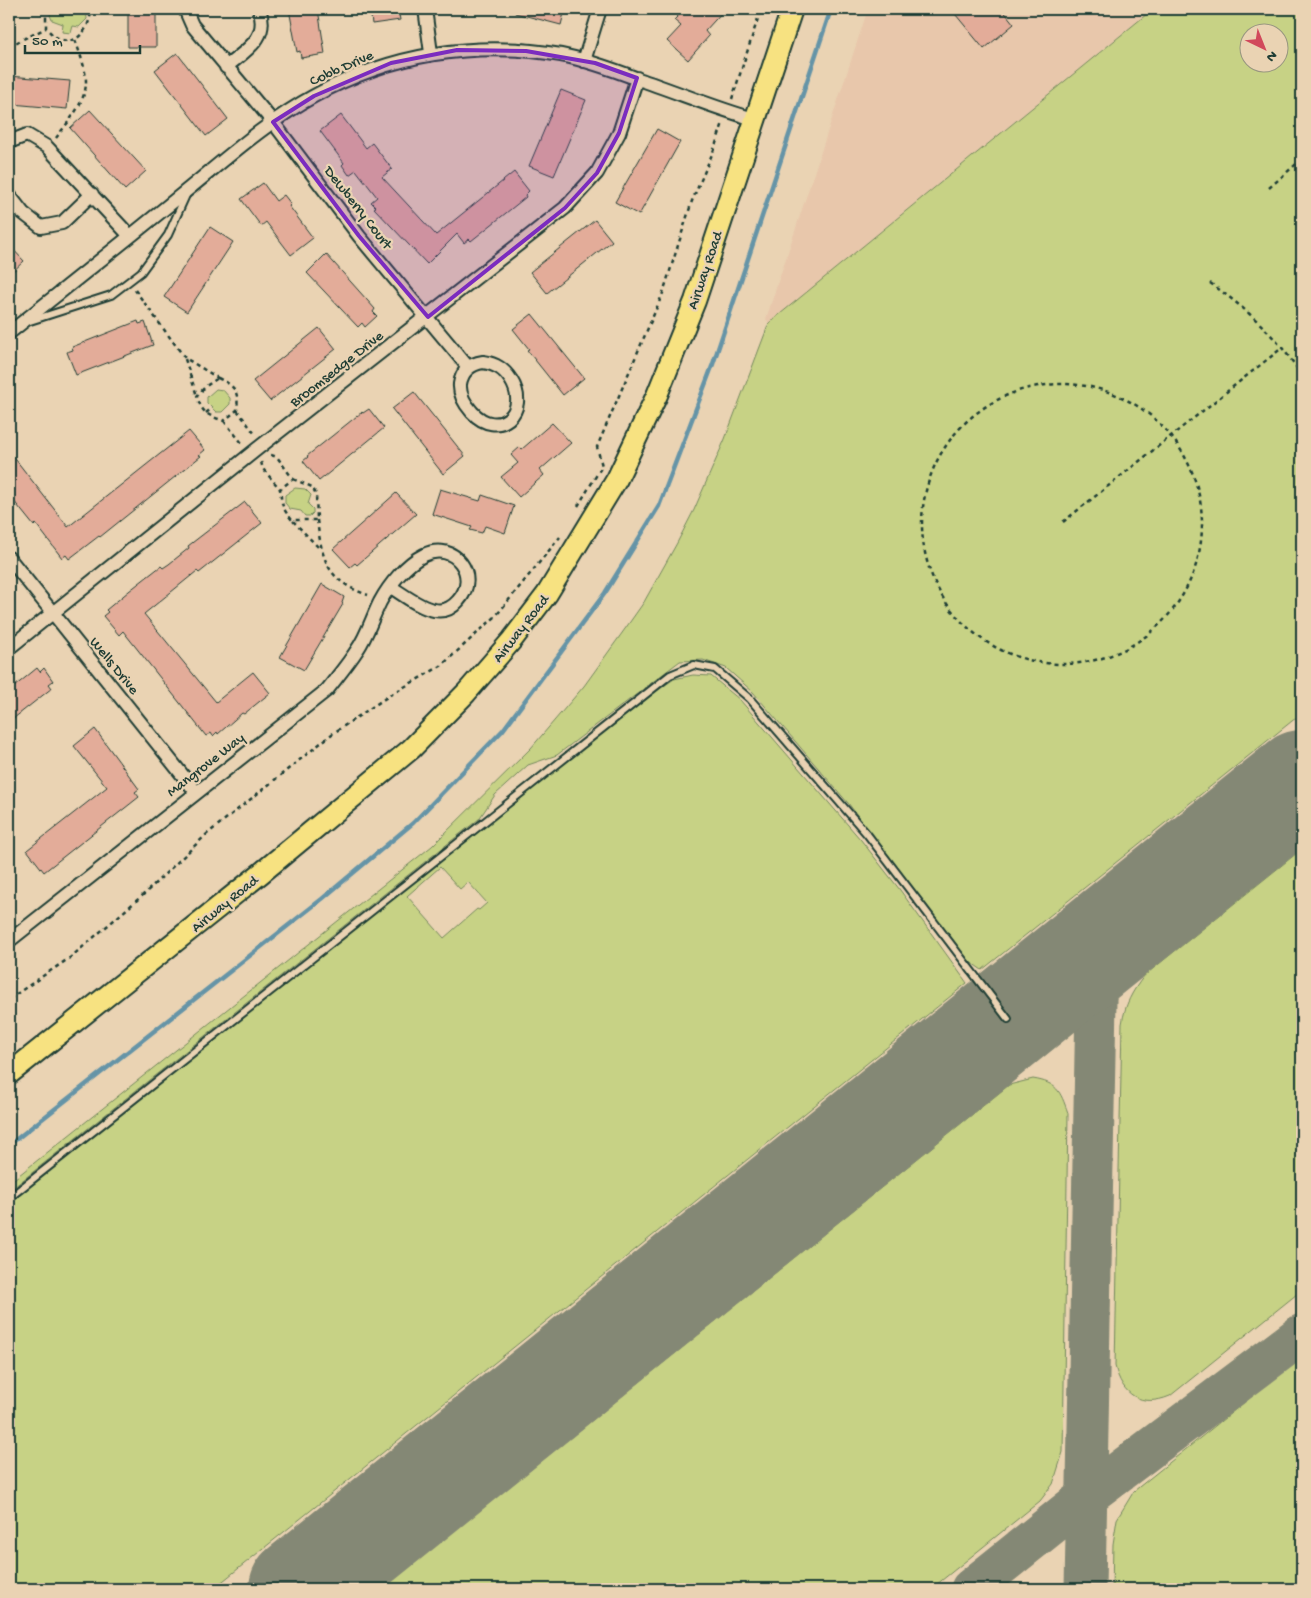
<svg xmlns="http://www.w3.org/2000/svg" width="1311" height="1598" font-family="'Gochi Hand',sans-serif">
<rect width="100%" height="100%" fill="#ead3b3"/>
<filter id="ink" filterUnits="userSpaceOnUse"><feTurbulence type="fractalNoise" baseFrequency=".02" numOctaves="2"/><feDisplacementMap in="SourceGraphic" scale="10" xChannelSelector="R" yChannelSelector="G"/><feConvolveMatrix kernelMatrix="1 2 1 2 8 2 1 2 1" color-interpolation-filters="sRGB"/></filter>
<g filter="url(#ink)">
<path fill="#e8c7ab" d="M868,9H1153L769,323L766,319Z"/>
<path fill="#c7d285" stroke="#73885c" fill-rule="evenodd" d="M51,9H86L87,19L79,27L73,26L71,33L62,32L63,24L52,20L50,15Z
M1153,9H1302V713L982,970L966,959L848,803L753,692L726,668L703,660L680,661L557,755L528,765L495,795L479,819L9,1191V1183L432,846L531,748L584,686L625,629L644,602L677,543L694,510L725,439L769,323ZM1248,32H1278V62H1248Z
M216,389L223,390L230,398V404L222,412H216L207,403V397Z
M295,488L305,489L311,495L308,504L313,509V513L310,516H305L301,511L290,509L285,503V495Z
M693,675L711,676L740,700L861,840L900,890L967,983L213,1589H9V1203L655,692L674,679ZM440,867L460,889L468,882L487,903L479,910L477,909L444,938L407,896Z
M1302,849V1290L1170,1396C1141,1408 1122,1395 1115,1366L1122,1024C1125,1004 1132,992 1144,976Z
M1033,1079C1057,1083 1060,1090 1068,1113L1063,1452L1053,1484L1040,1501L931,1589H382L1009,1085Z
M1302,1356V1589H1112L1113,1544L1117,1519L1134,1491Z"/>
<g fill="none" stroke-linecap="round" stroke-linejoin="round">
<path stroke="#6594a7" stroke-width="4.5" d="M9,1145L322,899L413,823L503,730L605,593L659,506L713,364L831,9"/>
<path stroke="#848874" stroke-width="41" d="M971,1589L1087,1496L1302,1334
M1085,1589L1097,947"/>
<path stroke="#848874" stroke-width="104" d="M301,1589L1302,782"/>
</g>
<path fill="#e3ac99" stroke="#1f3d34" d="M128,9H153V11H156V47H128Z
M289,9H318L325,54L301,58L300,51L297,52Z
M370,9H398L400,20L372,24Z
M515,9H565L561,25L515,13Z
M685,9H725L705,31L709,36L688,60L667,41L681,26L674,20Z
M951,9H1002L1014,24L984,49Z
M177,53L228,119L206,136L155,70Z
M9,76L70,81L67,109L12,104V101H9Z
M561,90L586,100L554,176L529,166Z
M90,110L146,171L125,190L70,128Z
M341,115L366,148L372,143L392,169L382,177L436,235L514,172L529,191L525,195L526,197L471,241L469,239L464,243L457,234L427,264L374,208L376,207L371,202L377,197L356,170L349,175L342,165L344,163L320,131Z
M657,129L680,142L639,215L615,202Z
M263,183L276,201L284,195L291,204L289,206L313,238L291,255L266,222L261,226L241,199Z
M595,220L612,241L547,293L530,272Z
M210,227L233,242L187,312L164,297Z
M9,245L24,261L9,275Z
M326,254L375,309L373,312L377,316L365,327L362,323L358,327L307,273Z
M532,314L584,378L563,395L527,350L529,349L513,329Z
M138,321L139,324L145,322L153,345L76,375L67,352L73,350L72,347Z
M319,328L336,349L270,401L253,381Z
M414,392L465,456L443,474L392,409Z
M369,409L384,428L319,481L303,461L308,457L307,456L362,412L363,413Z
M552,423L571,443L540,470L544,475L519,497L501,477L518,463L511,455L520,447L522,449Z
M189,431L205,450L199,455L201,456L100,537L99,536L69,559L66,555L62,558L36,524L34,526L9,495V451L68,527Z
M440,489L480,501L482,495L514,506L505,533L485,526L482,533L470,530L472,527L432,514Z
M396,493L416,514L357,565L355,563L350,567L333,549Z
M245,502L262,523L199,573L197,571L144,614L216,702L253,672L270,693L244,714L242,713L218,734L217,732L213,736L211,733L206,736L123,631L119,635L103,616L108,612L106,610L129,591L161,566L163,568L169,564L189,548L188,546Z
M322,584L344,597L342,603L343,604L304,670L280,657Z
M37,668L40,672L44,668L53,681L49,684L52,688L9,722V691Z
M95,729L139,789L135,792L139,797L44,872L27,850L107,787L74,746Z"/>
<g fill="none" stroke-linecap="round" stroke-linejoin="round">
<g stroke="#1f3d34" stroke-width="10">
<path id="lane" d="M30,321L111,295L141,272L168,235L187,193
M9,1198L670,675L694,665L715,669L750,699L867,834L1008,1019"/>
</g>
<g stroke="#1f3d34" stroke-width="16">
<path id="street" d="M185,9L192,25L273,122L359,236L468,367
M425,9L431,53
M584,61L600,9
M226,67C246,50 270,38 259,9
M9,142L27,135L47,147L130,236
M9,195L23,213L41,227L62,223L92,194
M9,333C64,289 120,245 175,200C219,165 264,123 314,96C390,54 476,40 561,55C587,60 612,69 638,79C677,92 715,108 754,119
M483,362C496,364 504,369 511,380C531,412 498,440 472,412C465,404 459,395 460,384C462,371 470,364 483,362Z
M9,558L196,792
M9,648L257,449L565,208L597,173L619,133L637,78
M9,941L327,690C337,677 348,664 357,650C367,636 372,618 380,602C389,585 406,564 424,555C454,540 481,576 458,601C452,608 444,612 434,610C420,608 404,595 391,587"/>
</g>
<g stroke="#1f3d34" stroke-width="24">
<path id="primary" d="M9,1074L260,874L411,749L466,693L512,640L547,594L617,479L657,395L695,301L792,9"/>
</g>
<path stroke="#1f3d34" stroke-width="2.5" stroke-dasharray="4 4" stroke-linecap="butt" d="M48,9L46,14V28C49,31 53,36 58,38C78,49 91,25 91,9
M9,46L46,28
M732,99L761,9
M56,138C68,122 86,102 86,82C86,68 79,52 75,39
M1269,188L1302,159
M1210,283C1247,309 1278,337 1302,376
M135,290L185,358L218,378
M185,359L197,396
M218,378C235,386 239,391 237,410L224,421C208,415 202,414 197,396L206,386Z
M922 524a140 140 0 1 1 280 0a140 140 0 1 1-280 0Z
M237,410L255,434
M206,413L212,408
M224,421L242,443
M271,455L277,457L293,479
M261,462L263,469L280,489
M293,479L312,487L316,494L317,520H292C281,507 282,504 280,489Z
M578,506L602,466L597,447L663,293L692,201L713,152L723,123
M317,520C322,559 326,581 368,595
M293,521L320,549
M1063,522L1283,347
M9,999L71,957L143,895L207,834L332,734L390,695L441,666L495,617L560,537"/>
<use href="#lane" stroke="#ead3b3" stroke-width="6"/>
<use href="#street" stroke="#ead3b3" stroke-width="12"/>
<use href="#primary" stroke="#f7e281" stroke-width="20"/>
</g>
</g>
<path fill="#7b2cbf" fill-opacity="0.2" stroke="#7b2cbf" stroke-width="4" stroke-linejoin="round" d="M457,50L526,51L595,63L637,78L619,133L597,173L565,208L428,317L359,236L273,122L314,96L391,63Z"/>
<g text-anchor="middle" stroke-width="4.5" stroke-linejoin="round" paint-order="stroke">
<g font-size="15" fill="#1f3d34" stroke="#ead3b3">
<text transform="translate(341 67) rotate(-24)" y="5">Cobb Drive</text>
<text transform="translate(359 207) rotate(52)" y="5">Dewberry Court</text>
<text transform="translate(704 270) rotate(-71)" y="5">Airway Road</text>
<text transform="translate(336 368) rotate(-38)" y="5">Broomsedge Drive</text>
<text transform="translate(520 628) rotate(-52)" y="5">Airway Road</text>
<text transform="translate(115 665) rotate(51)" y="5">Wells Drive</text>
<text transform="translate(205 764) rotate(-38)" y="5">Mangrove Way</text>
<text transform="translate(224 903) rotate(-39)" y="5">Airway Road</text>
</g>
</g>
<rect width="1311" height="1598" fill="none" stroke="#ead3b3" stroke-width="30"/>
<rect x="15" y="15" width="1281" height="1568" fill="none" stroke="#1f3d34" stroke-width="2" filter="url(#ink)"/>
<g transform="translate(1264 48) rotate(137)"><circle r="24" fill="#ead3b3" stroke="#999780"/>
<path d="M0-4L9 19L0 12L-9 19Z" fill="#d1495b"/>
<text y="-8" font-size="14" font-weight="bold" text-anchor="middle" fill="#1f3d34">N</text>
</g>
<path d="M25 45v8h115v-8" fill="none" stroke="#1f3d34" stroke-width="2.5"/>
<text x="32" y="45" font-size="15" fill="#1f3d34" stroke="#ead3b3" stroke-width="4" paint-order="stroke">50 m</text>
</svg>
